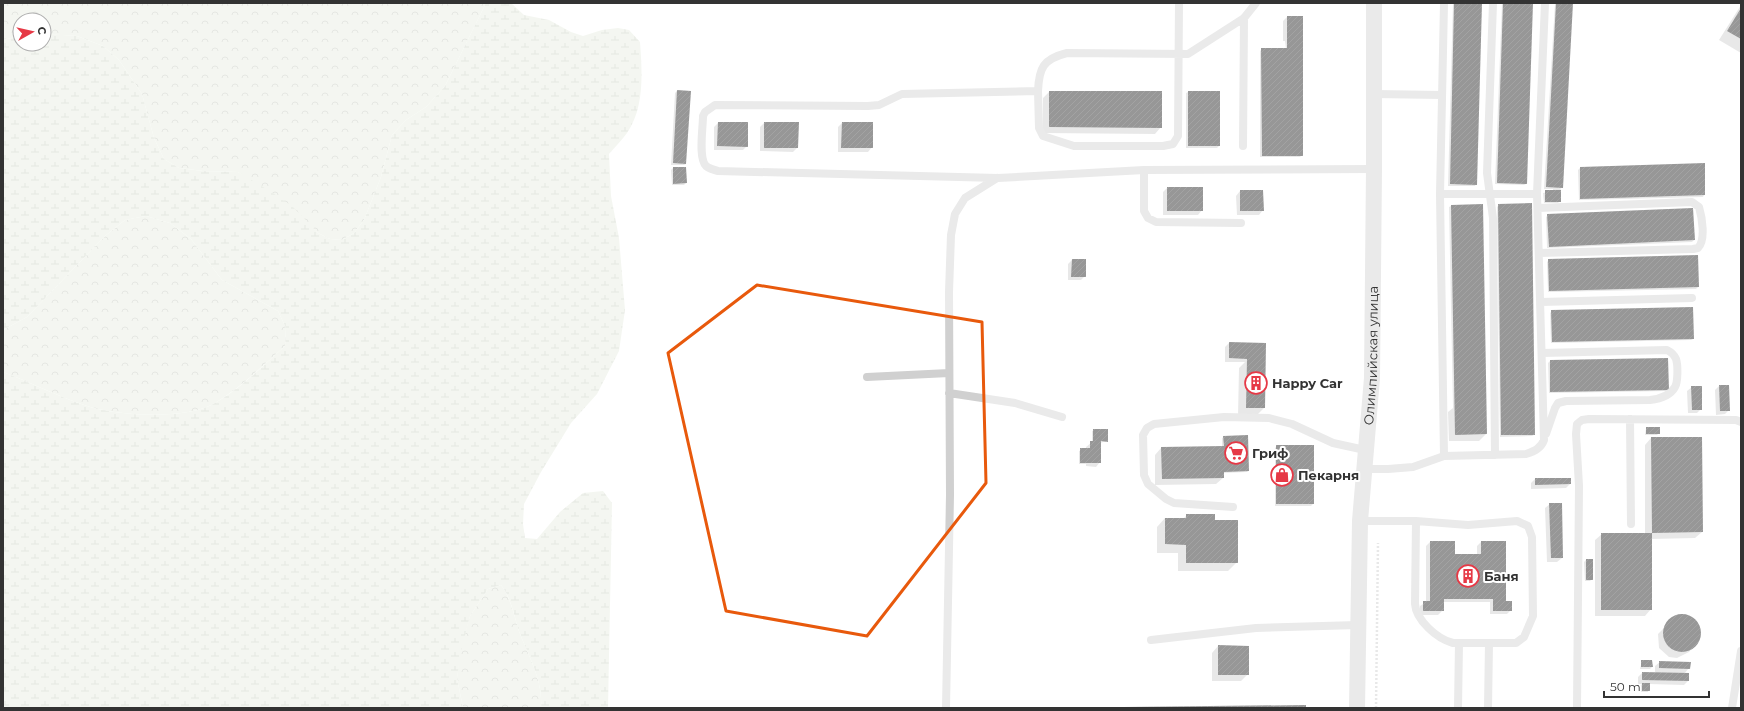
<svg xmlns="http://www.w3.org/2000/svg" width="1744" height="711" font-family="Montserrat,sans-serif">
<defs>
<pattern id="forest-crowns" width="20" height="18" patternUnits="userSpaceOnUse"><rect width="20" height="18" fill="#e6ecdf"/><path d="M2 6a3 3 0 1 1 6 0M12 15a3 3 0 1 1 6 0" fill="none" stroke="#c6cbc0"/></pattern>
<pattern id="wetland-marsh" width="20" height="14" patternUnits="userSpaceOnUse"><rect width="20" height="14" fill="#e6ecdf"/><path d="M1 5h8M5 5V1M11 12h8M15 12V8" fill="none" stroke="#c6cbc0"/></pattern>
<pattern id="building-hatch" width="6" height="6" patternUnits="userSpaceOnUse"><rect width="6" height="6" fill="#1a1a1a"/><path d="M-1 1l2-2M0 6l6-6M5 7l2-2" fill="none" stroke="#333"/></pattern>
</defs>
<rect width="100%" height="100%" fill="#fff"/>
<path fill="url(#forest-crowns)" d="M3,3H486L445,86L426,107L406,120L392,135L381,177L364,220L354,233L342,240L330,239L318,233L307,223L238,172L203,171L179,168L164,159L154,138L142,94L119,60L103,46L77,36L44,34V20H20V36L3,40Z
M146,216L170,223L191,239L222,280L278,311L286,328L285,346C263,366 241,387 215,403C186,420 122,416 90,407C61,398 32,383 3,372V330L27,317L105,236L125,220Z
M501,585C512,600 514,617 520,634C530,659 543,681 541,708H463L457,678L460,651L470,616L488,589Z"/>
<path fill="url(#wetland-marsh)" d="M486,3H511L524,15L549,20L571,32L583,36L602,30L618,28L629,30L640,42C642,71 645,107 627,133C622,140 615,147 609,154L611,196L619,238L625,310L619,351L597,394L571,423L541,472L524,504L523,524L525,538L537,539L560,512L583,493L603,491L612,503L608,708H541C543,681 530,659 520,634C514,617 512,599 501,585L488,589L470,616L461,651L457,678L463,708H3V372C32,383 61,398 90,407C122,416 186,420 215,403C241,388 263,366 285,346L286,328L278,311L222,280L191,239L170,223L146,216L125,220L105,236L27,317L3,330V40L20,36V44H44V34H48L77,36L103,46L119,60L142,94L154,138L164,159L179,168L203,171L238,172L273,193L293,207L318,233L330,239L342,240L354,233L364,220L381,177L392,135L406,120L426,107L445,86Z"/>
<path fill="#0003" d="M1453,3H1481L1476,184L1475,186H1448Z
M1502,3H1532L1526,184L1524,185L1495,184Z
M1555,3H1572L1560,201L1558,203H1544L1543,193L1553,191V189H1544Z
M1741,5V53L1719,40Z
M1287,17L1302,155L1300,157H1260V51L1262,49H1286L1285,41H1283V21Z
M677,91L686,164L684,165H671L675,93Z
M1049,92L1161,127L1155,134L1043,133V98Z
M1188,92L1219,146L1217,148H1186V93Z
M718,123L747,146L743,150H714V127Z
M764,123L797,148L793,152L760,151V127Z
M842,123L872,147L868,152H838V127Z
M1704,164V195L1703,197L1579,200L1578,170L1580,168Z
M673,168L686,183L684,185H672L671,170Z
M1167,188H1202V210L1198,215H1163V192Z
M1240,191L1263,210L1259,215H1237L1236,196Z
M1482,205L1486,434L1479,441H1449L1448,412L1453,408L1449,207L1451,206Z
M1499,205L1534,435L1532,436L1500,437L1497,207Z
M1548,215L1694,240L1692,242L1547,248L1546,217Z
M1072,260L1085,276L1081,280H1068V264Z
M1549,260L1698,287L1696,289L1548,292L1547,262Z
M1552,311L1693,339L1691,340L1551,343L1550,313Z
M1229,343L1265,344L1264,408L1256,416H1238L1239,368L1245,362H1225V347Z
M1550,361L1668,390L1666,391L1549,393L1548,363Z
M1719,386L1729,410L1725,414L1716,415L1715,390Z
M1692,387L1701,409L1697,413H1688L1687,391Z
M1646,428L1659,433L1657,435H1645Z
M1094,430L1107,441L1100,443V462L1096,467L1086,466V464H1079V451L1086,449V447L1092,442V431Z
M1224,437L1248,471L1247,472L1223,473V478L1216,484L1155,485V455L1161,448L1222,447V438Z
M1651,438L1702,532L1695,538L1651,539V609L1645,616H1595V540L1602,534H1645V445Z
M1277,446H1313V504L1311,506H1275V448Z
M1535,479L1570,484L1566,488L1531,489V483Z
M1550,504L1562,558L1557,562H1547L1545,508Z
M1187,515L1214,521L1237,562L1228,571H1178V553H1157V527L1165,518L1183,519Z
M1430,542L1454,555H1477V546L1481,542L1505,602L1511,610L1507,614H1490V602H1443V610L1438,615H1420V606L1426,602V546Z
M1586,560L1592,579L1590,581H1585L1584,562Z
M1683,615L1689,617L1699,626V640L1689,652L1677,658L1669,657L1659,648L1658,634L1675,617Z
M1218,646L1248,674L1241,681H1212V653Z
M1642,661L1652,667L1650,669H1640Z
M1660,662L1689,668L1684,674L1688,681L1684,685L1649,684L1648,692H1640V686L1642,684H1638V677L1642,673H1655V666Z"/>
<path fill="url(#building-hatch)" d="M1454,3H1482L1477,185L1450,184Z
M1503,3H1533L1527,184L1497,183Z
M1556,3H1573L1563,188L1546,187Z
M1741,8V39L1727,31Z
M1287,16H1303V156H1262L1261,48H1287Z
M677,90L691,91L686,164L673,163Z
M1049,91H1162V128L1049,127Z
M1188,91H1220V146H1188Z
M718,122H748V147L717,146Z
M764,122H799L798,148H764Z
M842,122H873V148H841Z
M1705,163V195L1580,199V167Z
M673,167H686L687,183L673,184Z
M1167,187H1203V211H1167Z
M1240,190H1263L1264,211H1240Z
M1545,190H1561V202H1545Z
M1532,203L1535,435H1501L1498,204Z
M1483,204L1487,434L1455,435L1451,205Z
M1693,208L1695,240L1549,247L1547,214Z
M1698,255L1699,287L1549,291L1548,259Z
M1072,259H1086V277H1071Z
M1693,307L1694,339L1552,342L1551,310Z
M1229,342L1266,343L1265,408H1246L1247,359L1229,358Z
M1668,358L1669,390L1550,392V360Z
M1719,385H1729L1730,411H1720Z
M1691,386H1702V410H1692Z
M1646,427H1660V434H1646Z
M1093,429H1108V442L1101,441V463H1080V448H1090V441H1093Z
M1248,435L1249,471L1224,472V478L1162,479L1161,447L1224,446L1223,436Z
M1651,437H1702L1703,532L1652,533Z
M1276,445H1314V504H1276Z
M1535,478H1571V484L1535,485Z
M1549,503H1562L1563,558H1551Z
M1186,514H1215V520H1238V563H1186V545L1165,544V518H1186Z
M1601,533H1652V610H1601Z
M1430,541H1455V554H1481V541H1506V601H1512V611H1493V599H1444V611H1423V601H1430Z
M1586,559H1593V580H1586Z
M1663 633a19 19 0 1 1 38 0a19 19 0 1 1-38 0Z
M1218,645L1249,646V675H1218Z
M1641,660H1652L1653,667H1641Z
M1659,661L1691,662L1690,669L1659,668Z
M1642,672L1689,673V681L1642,680Z
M1642,683H1650V691H1642Z
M1306,705V708H1124V707Z"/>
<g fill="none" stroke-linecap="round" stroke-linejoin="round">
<path stroke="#cdcdcd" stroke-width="2.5" stroke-dasharray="2 2" stroke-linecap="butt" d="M1376,708L1378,543"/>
<path stroke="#d0d0d0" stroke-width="8" d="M1256,3L1244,18L1188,54L1067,53C1043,59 1039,68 1038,91L902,94L879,105L868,106L715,105L705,112L703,116C703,128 698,158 706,166C710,169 714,170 718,171L998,178L1144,170L1374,169
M1493,3L1487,173L1493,218L1495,455
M1038,91L1039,128L1043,136L1074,146H1163L1173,144L1178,136L1179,3
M1374,94L1442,95
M1243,146L1244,18
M1144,170V211L1148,218L1156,222L1241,223
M1440,194H1537
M1538,208L1692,202L1699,207C1702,217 1706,240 1698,248L1693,249L1539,253
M1541,302L1692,298
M1542,353L1667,350C1671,352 1674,354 1676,359C1678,365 1678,382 1675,387C1670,396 1659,399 1650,400L1566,401L1558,403L1555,408L1546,434
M867,377L949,373
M949,393L1015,403L1062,417
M1630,419L1631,524
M1444,456L1440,194L1444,3
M1364,469H1388L1413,467L1444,456L1526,454C1535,451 1541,448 1544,440L1537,194L1545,3
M1233,507L1174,503L1166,499L1148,484L1144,475L1143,435L1147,428L1154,424L1224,417L1269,418L1292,424L1333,443L1365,450
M1360,521H1416L1468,525L1517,521L1528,526L1532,537L1533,616L1524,637L1516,643H1453C1437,639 1416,620 1415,604L1416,521
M1151,640L1256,628L1358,625
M946,708L950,495L949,292L951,235L955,214L965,198L997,178
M1458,708L1459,643
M1488,708L1489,643
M1577,708L1579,486L1576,434L1577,424L1582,420L1589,419L1736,420L1741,422
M1732,708L1741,651"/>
<path stroke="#d0d0d0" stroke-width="16" id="s1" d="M1357,708L1360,521L1372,378L1374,169V3"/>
</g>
<path d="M0 0H1744V711H0ZM757,285L982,322L986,483L867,636L726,611L668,353Z" fill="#fff" fill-opacity=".55" fill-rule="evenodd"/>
<path fill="none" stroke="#e8590c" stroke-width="3" stroke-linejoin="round" d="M757,285L982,322L986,483L867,636L726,611L668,353Z"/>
<defs>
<g id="building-ring" transform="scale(1.15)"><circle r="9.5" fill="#fff" stroke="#e63946" stroke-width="1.5"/><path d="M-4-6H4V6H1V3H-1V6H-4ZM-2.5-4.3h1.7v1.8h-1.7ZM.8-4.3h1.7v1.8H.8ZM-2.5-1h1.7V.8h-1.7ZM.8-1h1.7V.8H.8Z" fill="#e63946"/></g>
<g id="supermarket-ring" transform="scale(1.15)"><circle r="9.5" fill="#fff" stroke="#e63946" stroke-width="1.5"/><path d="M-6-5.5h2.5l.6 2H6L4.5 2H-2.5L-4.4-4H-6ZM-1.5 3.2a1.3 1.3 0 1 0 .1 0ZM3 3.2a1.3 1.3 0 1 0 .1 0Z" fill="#e63946"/></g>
<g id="shop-ring" transform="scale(1.15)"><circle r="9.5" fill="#fff" stroke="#e63946" stroke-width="1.5"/><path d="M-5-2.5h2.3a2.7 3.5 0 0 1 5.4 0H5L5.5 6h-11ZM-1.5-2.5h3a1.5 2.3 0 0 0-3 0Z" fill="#e63946"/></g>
</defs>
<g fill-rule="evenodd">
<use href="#building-ring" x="1256" y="383"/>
<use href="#supermarket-ring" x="1236" y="453"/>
<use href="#shop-ring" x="1282" y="475"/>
<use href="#building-ring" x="1468" y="576"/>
</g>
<g text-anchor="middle" stroke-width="4" stroke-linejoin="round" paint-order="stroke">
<g font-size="13" fill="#333" stroke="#fff">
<text dy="5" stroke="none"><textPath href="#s1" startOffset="353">Олимпийская улица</textPath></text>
</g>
<g font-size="13" font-weight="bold" fill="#333" stroke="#fff" text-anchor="start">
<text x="1272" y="388">Happy Car</text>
<text x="1252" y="458">Гриф</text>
<text x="1298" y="480">Пекарня</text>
<text x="1484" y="581">Баня</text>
</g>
</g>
<rect width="1744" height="711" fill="none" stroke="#333333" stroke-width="8"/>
<g transform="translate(32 32) rotate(82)"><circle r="19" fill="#ffffff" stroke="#adadad"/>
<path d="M0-3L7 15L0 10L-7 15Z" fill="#e63946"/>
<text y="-6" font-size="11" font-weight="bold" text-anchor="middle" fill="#333333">С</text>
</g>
<path d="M1604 691v6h105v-6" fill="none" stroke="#333333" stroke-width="2"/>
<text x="1610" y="691" font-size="12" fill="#333333" stroke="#ffffff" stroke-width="3" paint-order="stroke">50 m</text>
</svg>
